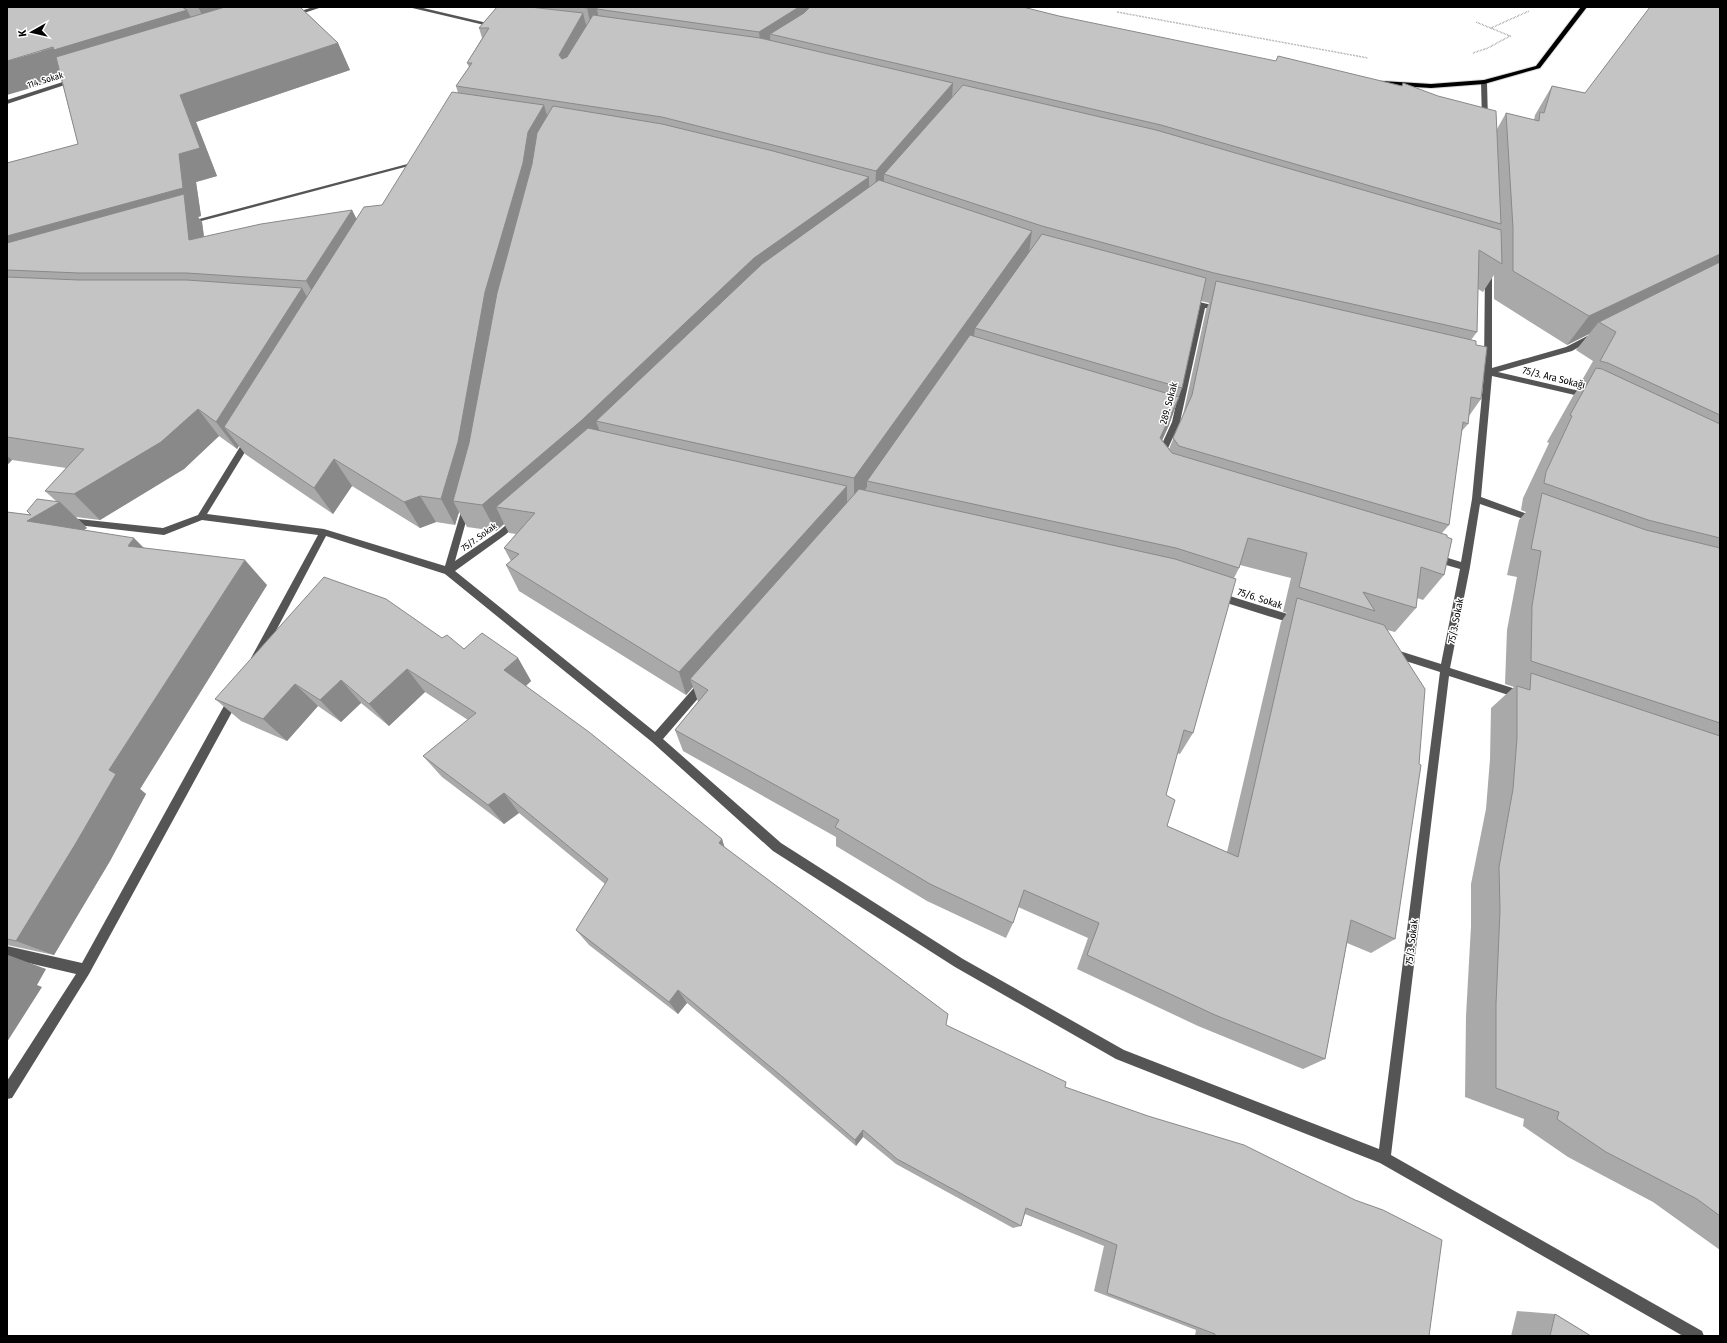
<svg xmlns="http://www.w3.org/2000/svg" width="1727" height="1343" font-family="'Fira Sans Condensed',sans-serif">
<rect width="100%" height="100%" fill="#fff"/>
<g fill="none" stroke-linecap="round" stroke-linejoin="round">
<g stroke="#dbdbdb" stroke-width="2">
<path id="major" d="M1581,7H1587L1540,68L1484,84L1431,88L1382,85L1379,83L1382,81L1431,84L1484,80L1536,66Z"/>
</g>
<path stroke="#777" stroke-width="1.5" stroke-dasharray="0.5 1" stroke-linecap="butt" d="M1117,12L1368,58
M1491,28L1529,11
M1473,53L1488,48L1510,36L1476,22"/>
<path fill="#555" fill-rule="evenodd" d="M313,7H322L292,17L289,15Z
M408,7H419L500,26L497,28Z
M75,78L78,80L77,81L7,104V100Z
M1484,80L1487,82L1488,121L1485,123L1482,121L1481,82Z
M415,162L420,163L190,224L184,223Z
M1485,269H1491L1492,271V368L1566,347L1593,333H1599L1600,335L1572,351L1498,372L1584,392L1590,395V399L1587,400L1579,396L1492,376L1481,497L1538,518L1539,520L1535,523L1480,504L1470,567L1450,668L1525,692L1526,695L1525,698L1521,699L1449,676L1391,1155L1702,1331L1704,1336H1683L1380,1163L1116,1059L955,967L773,851L652,742L445,574L326,536L260,661L256,662L252,661L251,658L318,535L202,520L164,535L69,524L65,521L69,518L163,528L198,515L246,437L249,436L253,439L207,514L324,529L445,566L463,505L466,504L470,507L455,561L499,531L513,519H519L520,521L519,523L505,535L455,571L655,732L699,682L703,681L707,682L708,685L707,688L663,739L781,843L963,959L1124,1050L1379,1149L1440,672L1387,655L1385,652L1387,649L1390,648L1441,664L1460,569L1432,561L1430,558L1435,554L1461,562L1472,499L1484,374L1468,370L1467,368L1471,365L1484,368Z
M1184,299H1187L1220,307L1224,309L1220,311L1205,308L1180,422L1164,457L1160,460L1156,457L1172,422L1198,306L1184,303Z
M1217,592L1300,618L1302,621L1300,624L1297,625L1214,599L1212,596L1214,593Z
M234,694L238,695L239,698L238,701L89,974L12,1098L7,1099V1081L76,974L7,958V946L82,963L230,695Z"/>
<use href="#major" fill="#000" fill-rule="evenodd"/>
</g>
<path fill="#a9a9a9" fill-rule="evenodd" d="M7,7H300L338,43L350,70L196,122L217,176L196,182L201,216L198,217L202,222L204,237L352,210L357,220L382,205L458,93L456,86L469,67L467,63L482,38L479,28L497,7H1023L1497,129L1506,113L1534,120L1535,115L1552,86L1585,93L1720,7V1250L1653,1202L1568,1157L1523,1126L1524,1119L1465,1097L1466,1016L1471,926V884L1486,809L1490,759L1491,708L1514,687L1505,684L1507,630L1517,577L1507,575L1519,520L1526,512L1521,510L1523,498L1549,443L1547,442L1573,396L1578,389H1577L1593,361L1576,350L1589,334L1567,345L1494,299V275L1483,292L1478,289L1477,332L1471,340L1476,345L1481,399L1469,416L1468,424L1461,432L1449,525L1442,533L1444,575L1423,600L1417,598L1416,608L1395,632L1387,630L1395,939L1371,953L1347,943L1325,1059L1303,1069L1198,1026L1077,969L1088,938L1018,907L1013,923L1006,938L927,901L836,846V837L683,751L675,730L698,702L693,687L686,695L519,591L506,565L511,561L504,548L516,534L509,533L504,524L496,531L467,527L459,512L455,525L436,522L420,528L352,486L333,514L245,454L239,446L237,449L219,436L184,469L100,520L76,517L87,528L84,530L267,585L140,789L146,794L110,861L54,955L7,945V512L31,515L57,502L45,491L66,468L12,460L7,465V163L78,144L61,78ZM1201,301L1209,303L1206,310L1183,415L1169,449L1162,440L1169,425L1182,388ZM1240,565L1291,578L1283,612L1287,613L1281,622L1227,852L1167,826L1166,795L1177,753L1180,754L1193,733L1234,578L1239,568Z
M442,638L464,649L518,658L531,681L526,686L722,839L724,847L946,1025L1065,1087L1429,1336H1195L1196,1330L1094,1291L1104,1246L1025,1214L1021,1226L1013,1228L896,1164L863,1137L856,1146L788,1088L687,1003L678,1014L589,945L576,930L605,884L519,813L504,824L442,777L423,756L468,720L425,692L389,726L361,703L341,722L318,706L287,741L241,721L215,699Z
M1517,1311L1555,1314L1591,1336H1511Z"/>
<path fill="#898989" d="M198,7H293L212,34Z
M588,7H609L597,9L600,24L593,35L587,8Z
M799,7H830L770,34L771,53L762,59L759,32Z
M187,10L202,38L7,95V61Z
M583,13L590,41L566,83L559,55Z
M338,43L350,70L196,122L217,176L196,182L201,216L198,217L202,222L208,268L7,270V236L179,154L180,95Z
M953,83L951,112L884,174V190L875,199L876,171Z
M544,105L552,133L472,470L453,501L459,512L455,525L441,499L485,292L528,132Z
M869,177V206L596,421L602,438L496,507L504,524L496,531L482,505L754,258Z
M352,210L366,238L322,308L306,281Z
M1032,231L1028,260L975,328L974,336L871,481H867V487L854,504V478Z
M1720,254V271L1599,322L1589,334L1567,345L1589,316Z
M302,288L318,316L224,427L239,446L237,449L216,422Z
M1179,397L1169,425L1151,465L1160,438Z
M198,409L219,436L184,469L100,520L74,494Z
M7,456L12,460L7,465Z
M334,459L352,486L333,514L314,488Z
M847,486V513L690,679L693,687L686,695L679,672Z
M420,496L436,522L420,528L404,502Z
M60,502L87,528L56,547L27,521Z
M134,538L159,563L128,546Z
M245,560L267,585L140,789L146,794L110,861L54,955L16,941L109,770Z
M518,658L531,681L518,693L504,670Z
M407,669L425,692L389,726L369,704Z
M341,680L361,703L341,722L320,700Z
M295,684L318,706L287,741L263,719Z
M504,793L519,813L504,824L488,805Z
M722,839L728,858L719,843Z
M8,955L46,969L37,985L42,987L7,1042V956Z
M678,990L687,1003L678,1014L669,1002Z
M863,1130V1137L856,1146L855,1140Z"/>
<path fill="#c4c4c4" stroke="#898989" d="M7,7H182L187,10L54,50L53,47L7,61Z
M225,7H300L338,43L180,95L200,148L179,154L183,188L7,236V163L78,144L56,57Z
M497,7H530L583,13L559,55L562,59L567,57L593,15L760,38L953,83L876,171L662,117L456,86L472,63H467L489,28H479Z
M578,7H588L587,8Z
M597,7H799L759,32L597,9Z
M810,7H1023L1059,16L1276,61L1278,56L1402,86L1403,83L1438,96L1496,111L1501,224L1161,125L770,34L804,13Z
M1650,7H1720V254L1589,316L1513,271V228L1506,113L1539,121L1540,112L1544,113L1552,86L1585,93Z
M963,85L1156,130L1501,230L1502,264L1479,250L1477,332L1214,273L1042,226L884,174Z
M452,92L544,105L528,132L523,163L485,292L458,442L441,499L420,496L404,502L334,459L314,488L224,427L364,207L382,205Z
M553,106L662,124L773,151L869,177L754,258L582,420L482,505L453,501L469,443L497,293L532,164L537,133Z
M879,180L1032,231L854,478L596,421L762,264Z
M184,194L189,240L261,224L352,210L306,281L187,273H79L7,270V243Z
M1042,234L1206,278L1182,388L975,328Z
M1720,262V415L1608,363L1600,361L1616,332L1599,322Z
M7,277L79,280H187L302,288L216,422L198,409L161,442L74,494L45,491L84,449L7,437Z
M1216,281L1476,341V345L1487,347L1481,399L1471,397L1468,424L1463,422L1449,525L1179,446L1173,438L1192,395Z
M970,335L1179,397L1160,438L1172,453L1447,535V537L1452,539L1444,575L1421,567L1416,608L1363,592L1375,611L1299,587L1307,553L1248,538L1239,568L1176,548L867,481Z
M1596,368L1602,369L1720,424V538L1648,520L1544,483L1546,472L1572,416L1570,415Z
M588,428L847,486L679,672L506,565L519,554L504,548L535,513L496,507Z
M859,489L1175,559L1236,579L1193,733L1184,730L1166,795L1175,800L1167,826L1238,857L1297,598L1384,625L1425,689L1419,764L1421,765L1395,939L1351,920L1325,1059L1215,1015L1087,955L1099,923L1024,890L1013,923L930,884L835,827L839,820L675,730L708,690L690,679Z
M1542,493L1646,530L1720,548V723L1531,661L1532,606L1541,551L1531,549Z
M37,499L60,502L27,521L134,538L128,546L245,560L109,770L116,774L76,843L16,941L7,939V512L31,515L27,511Z
M324,577L386,599L442,638L447,635L464,649L482,633L518,658L504,670L589,732L722,839L719,843L948,1014L946,1025L1066,1082L1065,1087L1148,1116L1244,1145L1355,1200L1383,1210L1442,1240L1429,1336H1215V1334L1107,1293L1117,1245L1026,1208L1021,1226L897,1159L863,1130L855,1140L785,1079L678,990L669,1002L576,930L608,879L504,793L488,805L423,756L476,713L407,669L369,704L341,680L320,700L295,684L263,719L215,699Z
M1531,673L1720,736V1216L1697,1199L1606,1152L1557,1119L1559,1112L1496,1088V1004L1500,910L1499,867L1513,789L1517,738V686L1530,690Z
M1555,1314L1591,1336H1550Z"/>
<g text-anchor="middle" stroke-width="3" stroke-linejoin="round" paint-order="stroke">
<g font-size="9" fill="#000" stroke="#fff">
<text transform="translate(45 80) rotate(-17)" y="3">114. Sokak</text>
<text transform="translate(479 537) rotate(-36)" y="3">75/7. Sokak</text>
</g>
<g font-size="10" fill="#000" stroke="#fff">
<text transform="translate(1554 377) rotate(14)" y="4">75/3. Ara Sokağı</text>
<text transform="translate(1168 403) rotate(-75)" y="4">289. Sokak</text>
<text transform="translate(1260 598) rotate(18)" y="4">75/6. Sokak</text>
<text transform="translate(1455 621) rotate(-79)" y="4">75/3. Sokak</text>
<text transform="translate(1411 942) rotate(-83)" y="4">75/3. Sokak</text>
</g>
</g>
<rect width="1727" height="1343" fill="none" stroke="#000000" stroke-width="16"/>
<g transform="translate(32 32) rotate(262)" stroke="#ffffff" stroke-width="3" paint-order="stroke">
<path d="M0-3L7 15L0 10L-7 15Z" fill="#000000"/>
<text y="-6" font-size="11" font-weight="bold" text-anchor="middle" fill="#000000">K</text>
</g>
</svg>
